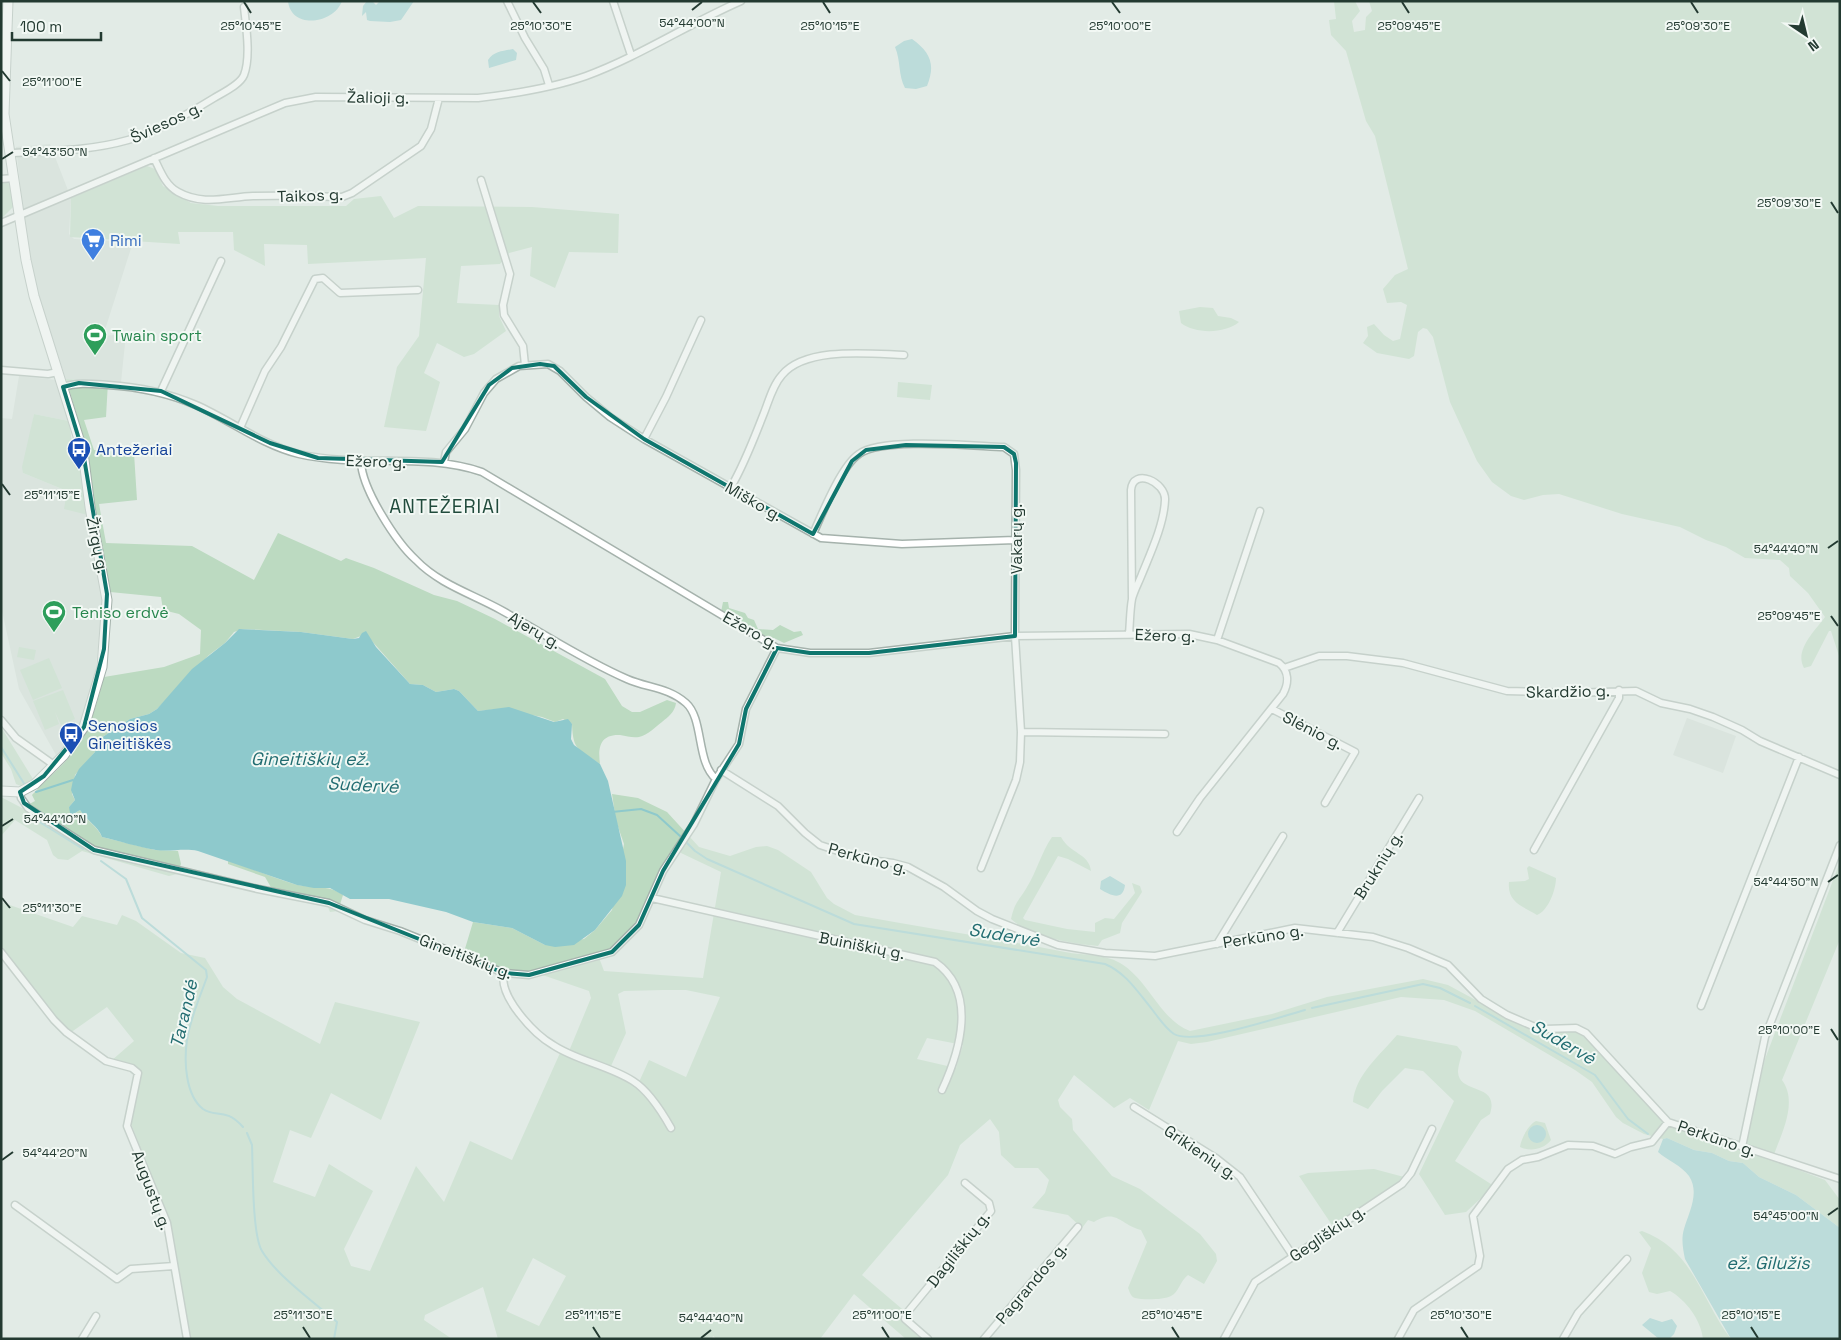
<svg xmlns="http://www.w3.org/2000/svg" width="1841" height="1340" font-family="'Space Grotesk',sans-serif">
<rect width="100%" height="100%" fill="#e2ebe6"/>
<path fill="#d0dbd5" d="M50,144L71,198L69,234L74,239L133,242L103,336L126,334L121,382L66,379L39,298L25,229L16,147Z
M19,376L56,380L69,421L34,414L23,473L67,491L88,515L104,594L94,683L83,718L74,734L56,755L19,689L1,606V418L12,419Z
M1687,718L1736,736L1723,773L1673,755Z"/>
<path fill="#bcdac1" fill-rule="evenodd" d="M1334,1H1355L1360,11L1352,21L1354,32L1365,30L1366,17L1372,11L1369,1H1840V659L1831,631H1829L1811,666L1804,668C1794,650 1815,631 1825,617L1808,593L1790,576L1789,568L1780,560L1745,558L1726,547L1706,540L1680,527L1622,514L1559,494L1543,495L1524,500L1511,496L1492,482L1477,461L1450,402L1433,337L1427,329L1423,328L1418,332L1414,356L1409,359L1377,353L1363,343L1368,336L1367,327L1374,324L1384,335L1393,341L1400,339L1407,305L1401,302L1387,303L1383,289L1395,275L1408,269L1375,136L1366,121L1346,51L1331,35L1329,20L1336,19Z
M147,166L155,169L163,186L191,203L218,206H346L354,199L381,196L394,218L418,206L532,207L619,214L618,253L569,252L555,288L530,276L532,247L509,253L500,264L461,266L457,303L499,305V316L506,331L474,354L464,357L437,343L424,373L440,382L426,431L384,427L397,367L419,336L426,258L308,264L307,245L264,244L265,266L234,250L233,232H178L180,244L70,237L71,198Z
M11,182L14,206L1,219V183Z
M1200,307L1213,308L1218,316L1231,318L1239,322C1225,334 1195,334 1181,323L1179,311Z
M66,379L108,382L106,417L84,420L94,450L134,453L137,500L99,504L106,543L192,546L254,580L278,533L341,561L346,558L374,568L434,595L457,601L495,619L605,679L622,706L632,712H640L667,700L676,703C675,712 668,717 662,722C655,727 648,735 639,737C632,738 627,736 620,735C599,734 598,749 600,764C579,749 573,752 572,724L563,719L555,722L542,717L500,709L478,711L459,691L454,689L436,692L423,685L410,684L371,640L361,636L353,639L301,632L243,629L234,632L225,643L209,655L157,709L149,714L130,719L98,740L95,752L75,775L72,794L75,800L69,807L74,814L80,810C86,820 97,826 102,837L155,850L178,851L181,864L177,874L169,876L82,851L68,860L58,859L53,855L47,840L15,820L1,836V797L22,808L35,801L32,795C45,780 61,768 73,753C90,731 97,703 104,677L164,667L200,654L201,630L179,614L163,610L161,597L110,592L93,504L86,446Z
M898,382L932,385L930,400L897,397Z
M34,414L69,421L73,450L79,456L88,515L64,509L67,491L23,473L22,467Z
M723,602H728L729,608L745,613L748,618L754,620L758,629L773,630L780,625L794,632L801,631L803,635L784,643L774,638L771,641L721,612Z
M19,647L36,650L34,660L17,657Z
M49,658L62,688L33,700L20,670Z
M63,690L75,719L61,725L55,712L59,724L45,730L33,701Z
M1,727L33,779L23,787L16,784L11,769L1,753Z
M612,794L638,798L667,812L699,847L730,856L756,847L767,846L778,850L811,872L827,898L834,904L855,915C925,928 995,938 1065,952C1084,956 1103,953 1120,963C1149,980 1159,1019 1190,1031L1272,1014L1327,997L1423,979L1448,985L1529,1029L1557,1033L1576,1031L1586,1036L1670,1126L1744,1152L1765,1059L1840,862V939L1782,1080C1799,1103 1780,1136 1772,1160L1825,1180L1840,1200V1228L1796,1195L1759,1177L1743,1163L1729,1161L1712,1153L1694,1150L1667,1138L1663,1139L1644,1134L1623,1123L1616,1117L1592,1082L1575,1070L1475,1011L1444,1000L1401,997L1207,1042L1191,1044L1178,1041L1149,1110L1130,1098L1114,1108L1074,1075L1058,1100L1060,1107L1072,1119L1073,1130L1112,1176L1140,1189L1200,1234L1216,1254L1217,1261L1204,1284L1188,1275C1180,1281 1179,1292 1171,1296C1164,1300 1142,1300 1135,1298C1130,1296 1130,1292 1128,1288L1147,1242L1141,1230C1120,1225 1117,1208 1094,1222L1088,1220L1082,1228L1068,1215L1032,1208L1045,1193L1049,1180L1038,1168H1015L1001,1155L999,1132L990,1119L960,1145L948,1175L862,1275L908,1314L904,1322L923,1339H906L854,1294L820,1339H717L713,1336L712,1339H498L483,1287L425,1315L424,1320L452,1339H189L169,1222L130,1121L141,1078L140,1073L111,1061L134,1041L107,1007L70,1033L35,992L1,946V902L73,927L82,916L117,925L122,915L136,921L181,953L205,958L223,987L237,999L320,1044L335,1002L420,1022L381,1120L331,1093L311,1138L290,1130L273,1182L315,1197L329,1164L373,1191L344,1249L351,1266L370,1271L416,1166L444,1202L470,1141L512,1160L560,1053L567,1056L591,998L589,991L531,971L520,973L508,971L464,952L473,922L512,928L545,945L584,939L595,930L612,910L624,844L616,821ZM677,848L681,853L721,872L703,978L604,971L598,955C640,937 657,886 677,848ZM663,990H686L720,997L686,1077L649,1060L639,1082L611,1066L626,1033L618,994L624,991ZM927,1038L963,1045L956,1068L917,1059ZM533,1258L566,1276L539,1326L506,1311Z
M1052,837H1061C1070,854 1089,853 1091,871L1068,859L1058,856L1023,918L1025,920L1067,929L1095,932V923L1105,918L1114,919L1135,893L1132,883L1140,886L1142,892L1122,923L1120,933L1102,940L1098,946C1073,944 1030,937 1011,919C1015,901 1019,901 1027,887C1037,871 1041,853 1052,837Z
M228,860C250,868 272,877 294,884C311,889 328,884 343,895L338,911L330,912L324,898L272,889L265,877L228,864Z
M1529,866L1556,878C1556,890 1548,911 1537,915C1522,906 1507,902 1509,882L1525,881L1529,879L1527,868Z
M1397,1035L1457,1046L1462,1052C1461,1058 1458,1066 1458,1072C1459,1095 1500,1082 1490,1114L1481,1120L1455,1161L1494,1186L1466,1212L1445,1215L1419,1174L1454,1101L1423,1071L1405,1068L1382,1091L1368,1109L1353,1102C1355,1075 1381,1054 1397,1035Z
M1536,1121L1545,1123L1551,1140C1544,1149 1531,1152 1520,1147C1521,1139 1528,1125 1536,1121Z
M1374,1169L1404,1177L1390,1189L1332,1225L1299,1176L1308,1173Z
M1642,1231C1693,1249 1701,1300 1731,1339H1703C1701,1320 1686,1300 1670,1291L1657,1294L1649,1292L1642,1273L1651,1248L1639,1232Z"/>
<path fill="#8ec9cc" d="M288,1H342C334,24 291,30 288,1Z
M367,1H372L376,5L380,1H414L401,20L390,22L370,21L367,20L366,12L362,16L363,6Z
M912,39C930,52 936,64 927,86L916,89L905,88C898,75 901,61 895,47L904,41Z
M513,49L517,53L516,60L489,68L488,60C494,51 504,51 513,49Z
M239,629L301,632L353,639L359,638L362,633L366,631L376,647L410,684L423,685L436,692L454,689L459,691L478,711L509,707L554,722L568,719L572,724L571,739L574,745L600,764L608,781L626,861V885L622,896L595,930L574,945L555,947L545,945L512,928L473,922L446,912L389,899H350L330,888H314L297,885L198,851C184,848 170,852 156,850C138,847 119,841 102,837C98,826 86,820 80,810L72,815L70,813L69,807L75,800L71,790L73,780L79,769L95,752L98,740L130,719L149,714L157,709L192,669L225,643Z
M1110,876L1125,885C1123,902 1110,895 1100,889L1101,881Z
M1528 1134a9 9 0 1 1 18 0a9 9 0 1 1-18 0Z
M1667,1138L1694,1150L1712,1153L1729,1161L1743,1163L1759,1177L1796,1195L1840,1228V1339H1731L1685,1259C1683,1249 1681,1239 1684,1229C1689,1212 1700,1193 1689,1176C1682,1166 1667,1160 1658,1152L1663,1139Z
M1650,1318L1662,1322L1672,1319L1677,1326L1674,1334L1669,1339H1659L1642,1325Z"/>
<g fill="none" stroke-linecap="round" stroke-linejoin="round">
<path stroke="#8ec9cc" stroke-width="2" d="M1,747L25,785
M36,792L73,780
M612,812L641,809L657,815L680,836
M38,821L83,849
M686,842L695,851L707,859L854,924L1105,964C1126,973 1137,991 1151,1008C1158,1017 1165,1028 1174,1034C1195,1046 1279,1017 1305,1010
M101,861L126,879L142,918L206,970L207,977C200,997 190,1019 187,1040C184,1060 185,1095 203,1109C216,1118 225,1107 243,1127
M1475,1006L1595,1075L1628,1119L1648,1134
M1312,1008L1423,984L1440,988L1470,1003
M247,1133L252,1145C253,1167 252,1235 262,1251C276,1275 316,1304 337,1322L334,1339"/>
<g stroke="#a5b2ac" stroke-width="9">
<path id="minor" d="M507,1L525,38L544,69L549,85
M613,1L631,55
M10,153C49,151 90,151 128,140C157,132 188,114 214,98C222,93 240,85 244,75C251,57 246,26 244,7
M154,158C160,170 165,185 178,192C203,206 227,197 253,196C283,195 313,196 342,197L352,193L421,146L431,129L439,98
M1,179L14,178
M481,180L510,274L503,305L504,315L523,346L525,365
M1,223L285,103L316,97L478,98C513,94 552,88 586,76C640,56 688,24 741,1
M1,370L48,374L58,372
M63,387C78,382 93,384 108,385C140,387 168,393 196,405C230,420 262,445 299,454C359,468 424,452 482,472L777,648L810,653H869L1015,636L1189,634L1217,640L1279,663C1289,671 1289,683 1283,694L1200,798L1177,832
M161,391L221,261
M240,428L265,371L281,347L315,279L323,278L340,293L418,290
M644,439L666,397L701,320
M361,462C362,489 396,542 416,560C439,584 472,594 501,610C543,633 583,660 627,679C647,688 668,687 686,703C704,719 696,762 716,779
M444,462L446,452L465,429L484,393L496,379L519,366L548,364L560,371L586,397L610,417L644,439L821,538L902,544L1015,540
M731,487C745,463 754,438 764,413C769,400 773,385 782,375C806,346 871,354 904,355
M813,534C822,514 841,466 859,454C882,437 973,446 1004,447L1014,454L1016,470L1015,636L1021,732L1020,762L1016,780L981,868
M1129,634C1130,623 1130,610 1132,599C1134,591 1139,582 1142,574C1151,552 1164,524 1165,500C1166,482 1133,467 1131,490L1132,598
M1217,640L1260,511
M1284,668L1319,656H1347L1403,663L1507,691L1569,693L1636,691L1661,703L1690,709L1713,717L1742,730L1760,741L1840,775
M1272,709L1355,752L1325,803
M1,720L16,738L54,765
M1021,732L1165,734
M721,770L778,806L805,833L820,845L862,859L893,863L908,867L944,887L977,911L992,919L1058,945L1105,953L1155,956L1295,928L1373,937L1408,948L1448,965L1481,999L1507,1015L1535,1027L1545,1029L1576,1028L1586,1033L1668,1122L1840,1179
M20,792L21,798L28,808L94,850L258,889L329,903L365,920L400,931L504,973L529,975L612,952L639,925L663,871L694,824L716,779L739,744L746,709L777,648
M1534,850L1619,698V690
M652,898L935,962C978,992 960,1051 942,1090
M1337,933L1419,798
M1217,944L1283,836
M1,952L54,1020L66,1032L106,1061L132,1068L138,1073L127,1126L167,1223L187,1339
M504,973C498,996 534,1034 553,1045C577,1061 608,1065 633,1081C649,1091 662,1112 671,1128
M1701,1006L1799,757
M1134,1107L1216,1158L1240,1177L1293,1256
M1742,1147L1765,1037L1840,845
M15,1205L117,1279L131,1269L174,1266
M82,1339L96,1316
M928,1339L905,1319L906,1314L991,1211L989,1203L965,1183
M984,1339L1078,1227
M1224,1339L1255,1282L1402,1184L1411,1173L1432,1129
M1398,1339L1414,1310L1478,1266L1480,1256L1473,1216L1508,1169L1522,1160L1538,1157L1568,1145L1593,1146L1615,1154L1631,1147L1652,1142L1668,1122
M1563,1339L1578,1313L1627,1259"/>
</g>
<g stroke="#a5b2ac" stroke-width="11">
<path id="tertiary" d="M1,791L20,792L35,784L64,755L84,727L102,667L107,600L90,507L83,452L34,296L26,260L4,114L8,1"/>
</g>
<use href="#minor" stroke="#fff" stroke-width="6"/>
<use href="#tertiary" stroke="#fff" stroke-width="9"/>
</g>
<path d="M0 0H1841V1340H0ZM540,364L554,366L586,397L644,439L813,534L852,461L866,450L906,445L1004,447L1014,454L1016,463L1015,636L869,653H810L777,648L746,709L739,744L663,871L639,925L612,952L529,975L504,973L329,903L94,850L24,803L20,792L44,776L84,727L104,649L107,594L83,452L63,387L79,383L161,391L270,443L318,458L442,462L489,385L512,368Z" fill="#e2ebe6" fill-opacity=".55" fill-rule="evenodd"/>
<path fill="none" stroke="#0f766e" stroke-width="4" stroke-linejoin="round" d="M540,364L554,366L586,397L644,439L813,534L852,461L866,450L906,445L1004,447L1014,454L1016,463L1015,636L869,653H810L777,648L746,709L739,744L663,871L639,925L612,952L529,975L504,973L329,903L94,850L24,803L20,792L44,776L84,727L104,649L107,594L83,452L63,387L79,383L161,391L270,443L318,458L442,462L489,385L512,368Z"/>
<path fill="none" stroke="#233a31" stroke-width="2" d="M244,2L251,13M533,2L541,13M823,2L830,13M1112,2L1120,13M1402,2L1409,13M1691,2L1698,13M692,10L702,2M2,71L10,81M2,159L13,152M1831,202L1838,213M2,484L10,495M1828,548L1838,541M1831,616L1838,626M2,826L13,819M1828,882L1838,875M2,898L10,908M1831,1029L1838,1040M2,1160L13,1152M1828,1215L1838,1208M303,1327L310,1338M593,1327L600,1338M882,1327L889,1338M1172,1327L1179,1338M1461,1327L1468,1338M1751,1327L1758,1338M701,1338L711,1330"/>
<defs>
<g id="supermarket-pin" transform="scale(1.25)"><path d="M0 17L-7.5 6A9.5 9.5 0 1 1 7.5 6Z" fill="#3f7fe0" stroke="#f2f8f4"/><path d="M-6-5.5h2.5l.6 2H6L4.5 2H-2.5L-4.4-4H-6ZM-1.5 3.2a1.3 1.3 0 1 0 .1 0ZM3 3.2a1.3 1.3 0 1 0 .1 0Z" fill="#fff"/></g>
<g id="stadium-pin" transform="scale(1.25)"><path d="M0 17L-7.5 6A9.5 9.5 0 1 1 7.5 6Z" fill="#2e9e5b" stroke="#f2f8f4"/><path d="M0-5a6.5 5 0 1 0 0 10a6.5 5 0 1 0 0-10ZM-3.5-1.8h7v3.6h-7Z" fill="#fff"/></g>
<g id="bus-pin" transform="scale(1.25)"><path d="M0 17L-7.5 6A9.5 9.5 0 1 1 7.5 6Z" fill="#1a4fb4" stroke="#f2f8f4"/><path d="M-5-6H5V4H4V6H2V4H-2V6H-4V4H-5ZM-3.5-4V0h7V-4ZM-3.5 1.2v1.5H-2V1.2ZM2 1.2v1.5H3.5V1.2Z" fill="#fff"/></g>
</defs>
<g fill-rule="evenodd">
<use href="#supermarket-pin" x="93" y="240"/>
<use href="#stadium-pin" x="95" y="335"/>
<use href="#bus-pin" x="79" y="449"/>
<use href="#stadium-pin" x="54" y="612"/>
<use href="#bus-pin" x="71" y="734"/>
</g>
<g text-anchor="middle" stroke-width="4" stroke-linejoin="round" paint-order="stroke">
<g font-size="16" fill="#233a31" stroke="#f2f8f4">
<text transform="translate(378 97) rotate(1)" y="6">Žalioji g.</text>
<text transform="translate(166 122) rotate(-25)" y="6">Šviesos g.</text>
<text transform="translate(310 195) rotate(-2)" y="6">Taikos g.</text>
<text transform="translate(376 461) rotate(2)" y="6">Ežero g.</text>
<text transform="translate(754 501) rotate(30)" y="6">Miško g.</text>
<text transform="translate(1016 539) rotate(-90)" y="6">Vakarų g.</text>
<text transform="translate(98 545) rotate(78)" y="6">Žirgų g.</text>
<text transform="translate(535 630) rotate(30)" y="6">Ajerų g.</text>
<text transform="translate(751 630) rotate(29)" y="6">Ežero g.</text>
<text transform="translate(1165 635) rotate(2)" y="6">Ežero g.</text>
<text transform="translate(1568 691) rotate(-1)" y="6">Skardžio g.</text>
<text transform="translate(1313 730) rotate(27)" y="6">Slėnio g.</text>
<text transform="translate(868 858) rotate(15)" y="6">Perkūno g.</text>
<text transform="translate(1378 865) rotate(-58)" y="6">Bruknių g.</text>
<text transform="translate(1263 936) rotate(-9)" y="6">Perkūno g.</text>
<text transform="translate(862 945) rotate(11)" y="6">Buiniškių g.</text>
<text transform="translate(466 956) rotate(21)" y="6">Gineitiškių g.</text>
<text transform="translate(1717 1138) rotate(19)" y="6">Perkūno g.</text>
<text transform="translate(1201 1152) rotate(34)" y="6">Grikienių g.</text>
<text transform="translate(152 1190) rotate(69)" y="6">Augustų g.</text>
<text transform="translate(1327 1233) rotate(-34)" y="6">Gegliškių g.</text>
<text transform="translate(958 1249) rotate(-52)" y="6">Dagiliškių g.</text>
<text transform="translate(1031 1283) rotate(-50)" y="6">Pagrandos g.</text>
</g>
<g font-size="16" fill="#366cbe" stroke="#f2f8f4" text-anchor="start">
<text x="110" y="246">Rimi</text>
</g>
<g font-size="16" fill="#27864d" stroke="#f2f8f4" text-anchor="start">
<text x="112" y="341">Twain sport</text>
<text x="72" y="618">Teniso erdvė</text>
</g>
<g font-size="16" fill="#164399" stroke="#f2f8f4" text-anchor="start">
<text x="96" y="455">Antežeriai</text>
<text x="88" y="731">Senosios<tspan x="88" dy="18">Gineitiškės</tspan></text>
</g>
<g font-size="18" font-style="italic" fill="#226d71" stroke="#f2f8f4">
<text x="310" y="765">Gineitiškių ež.</text>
<text transform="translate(363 785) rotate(3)" y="6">Sudervė</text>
<text transform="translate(1004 935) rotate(9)" y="6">Sudervė</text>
<text transform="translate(184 1014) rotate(-77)" y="6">Tarandė</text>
<text transform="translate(1563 1042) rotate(30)" y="6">Sudervė</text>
<text x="1768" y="1269">ež. Gilužis</text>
</g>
<g font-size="19" letter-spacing="1" fill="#214b3c" stroke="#f2f8f4">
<text x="445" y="513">ANTEŽERIAI</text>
</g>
</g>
<g font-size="12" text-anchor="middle" fill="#233a31" stroke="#f2f8f4" stroke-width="4" stroke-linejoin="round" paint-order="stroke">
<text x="692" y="27">54°44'00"N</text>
<text x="251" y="30">25°10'45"E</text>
<text x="541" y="30">25°10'30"E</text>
<text x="830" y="30">25°10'15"E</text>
<text x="1120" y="30">25°10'00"E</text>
<text x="1409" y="30">25°09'45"E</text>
<text x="1698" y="30">25°09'30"E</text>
<text x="52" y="86">25°11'00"E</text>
<text x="55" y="156">54°43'50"N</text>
<text x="1789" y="207">25°09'30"E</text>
<text x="52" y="499">25°11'15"E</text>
<text x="1786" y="553">54°44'40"N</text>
<text x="1789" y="620">25°09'45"E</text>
<text x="55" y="823">54°44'10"N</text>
<text x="1786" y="886">54°44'50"N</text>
<text x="52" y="912">25°11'30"E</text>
<text x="1789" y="1034">25°10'00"E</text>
<text x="55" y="1157">54°44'20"N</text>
<text x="1786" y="1220">54°45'00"N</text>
<text x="303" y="1319">25°11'30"E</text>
<text x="593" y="1319">25°11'15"E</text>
<text x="882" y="1319">25°11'00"E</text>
<text x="1172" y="1319">25°10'45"E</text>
<text x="1461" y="1319">25°10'30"E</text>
<text x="1751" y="1319">25°10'15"E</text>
<text x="711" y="1322">54°44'40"N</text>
</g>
<rect width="1841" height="1340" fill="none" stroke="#233a31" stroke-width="5"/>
<g transform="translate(1806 35) rotate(145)" stroke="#f2f8f4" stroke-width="4" paint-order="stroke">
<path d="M0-4L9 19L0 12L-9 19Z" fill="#233a31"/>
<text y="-8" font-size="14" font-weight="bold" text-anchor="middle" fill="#233a31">N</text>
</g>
<path d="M12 32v8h89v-8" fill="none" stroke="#233a31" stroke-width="2.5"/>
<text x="20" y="32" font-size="15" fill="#233a31" stroke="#f2f8f4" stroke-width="4" paint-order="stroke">100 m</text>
</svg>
